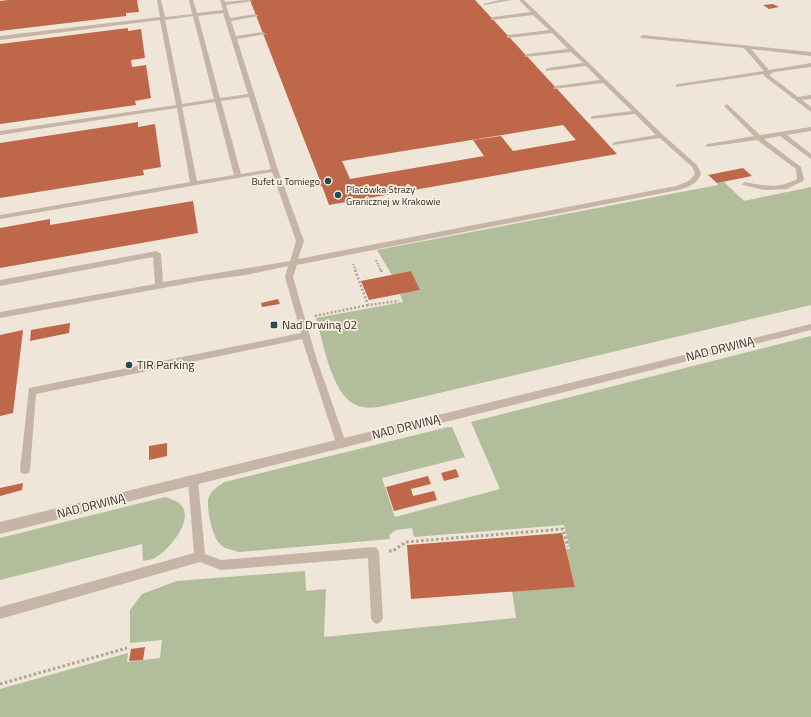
<svg xmlns="http://www.w3.org/2000/svg" width="811" height="717" font-family="'Titillium Web',sans-serif">
<rect width="100%" height="100%" fill="#efe5d9"/>
<path fill="#b1bd9b" d="M724,182L744,201L811,187V305L384,406C373,408 363,409 354,404C331,392 323,341 316,318L403,302L400,294L420,290L411,271L392,275L377,250L718,185L717,183Z
M811,336V717H0V689L128,653L127,662L160,658L162,640L130,643V610L142,594L177,581L305,571L306,591L326,589L324,637L516,618L512,591L575,586L566,549H570L564,525L414,537L412,528L396,530L389,535L390,539L239,552C232,550 224,549 219,543C212,535 207,511 208,500C210,491 218,486 225,482L448,427H452L465,457L382,478L395,517L500,489L471,422Z
M165,497C170,499 175,500 179,503C197,518 169,550 155,558C151,560 146,560 143,561L142,544L0,580V538Z"/>
<path fill="#be6749" fill-rule="evenodd" d="M8,0H137L139,12L126,13V16L0,31V1Z
M250,0H475L617,154L329,205L322,186H317L314,179L319,178ZM563,125L576,140L513,151L501,136L473,140L484,156L350,179L342,161Z
M773,4L779,7L769,9L763,5Z
M128,28V31L141,29L145,58L131,60L132,67L146,65L151,98L135,101L136,105L0,124V44Z
M138,122V127L155,124L161,167L143,170L144,175L0,198V143Z
M743,168L752,176L717,183L708,175Z
M193,201L198,233L0,268V228L50,219V225Z
M411,271L420,290L369,300L361,281Z
M278,299L280,304L262,307L261,303Z
M70,323L69,333L30,341L31,330Z
M23,330L13,413L0,416V335Z
M167,443V456L149,460V446Z
M456,469L459,477L444,481L441,473Z
M428,476L431,484L411,489L413,496L434,491L437,500L394,511L386,487Z
M23,483L22,490L0,496V488Z
M562,533L575,587L411,599L407,545Z
M145,647L143,660L129,661L131,649Z"/>
<g fill="none" stroke-linecap="round" stroke-linejoin="round">
<path stroke="#b2a091" stroke-width="2" stroke-dasharray="1.5 1.5" stroke-linecap="butt" d="M376,260L381,271
M353,264L356,271"/>
<path stroke="#b2a091" stroke-width="2.5" stroke-dasharray="2 2" stroke-linecap="butt" d="M355,270L368,305L399,301
M381,270L382,273
M315,316L368,305"/>
<path stroke="#b2a091" stroke-width="3" stroke-dasharray="2.5 2.5" stroke-linecap="butt" d="M389,551H393L406,542L563,529L568,547
M0,684L127,648"/>
<path fill="#c6b5a6" fill-rule="evenodd" d="M157,0H161L165,17L192,14L189,0H193L197,13L223,10L220,0H224L225,2L247,0L253,1L226,5L230,18L256,14L259,16L231,21L236,36L263,32L266,34L237,39L278,170L304,241L298,259L676,186C684,183 692,181 695,173L692,167L660,138L613,145L612,144L615,142L656,135L635,114L591,119V117L593,116L632,111L603,83L554,89L553,88L556,86L600,80L586,66L546,71V69L548,68L583,63L571,52L525,57L524,56L527,54L568,49L552,33L507,38V36L509,35L549,30L533,15L491,20V18L493,17L531,12L519,0H524L663,135L697,165L701,173C698,184 689,187 678,190L297,265L293,277L316,357L346,443L345,446L341,447L337,446L336,443L302,339L36,394L30,470L29,473L25,474L21,473L20,470L29,388L301,333L285,277L288,266L246,275L201,281L0,318V312L155,284L153,257L0,286V280L157,251L161,254L163,282L290,261L296,241L272,172L0,219V215L190,182L177,108L0,135V131L176,105L160,20L0,40V36L160,17ZM223,13L248,94L220,98L198,16ZM193,16L214,99L182,104L165,20ZM249,97L271,169L241,174L221,101ZM215,102L234,175L197,181L182,107Z
M500,0H511L485,5L483,4Z
M643,35L811,52V56L751,49L769,70L811,63V67L774,72L769,75L798,97L811,95V99L802,100L811,107V112L764,76V74L676,87V85L678,84L764,71L744,48L641,38L640,37Z
M727,104L760,135L811,127V131L787,135L811,154V159L780,136L764,139L801,167L804,180L803,181L787,189L764,190L743,185L742,184L745,182C765,186 778,189 797,179L796,169L757,140L706,147V145L708,144L754,136L724,106Z
M193,476L197,477L198,480L205,554L221,560L373,547L377,548L379,552L383,618L381,622L377,624L373,622L371,618L368,558L221,570L200,562L0,619V607L194,553L188,480L189,477Z"/>
<path fill="#c6b5a6" fill-rule="evenodd" d="M811,324V330L0,534V522Z"/>
</g>
<g fill="#1f4e52" stroke="#f8efe5" stroke-width="1.5">
<circle cx="328" cy="181" r="4"/>
<circle cx="338" cy="195" r="4"/>
<rect x="270" y="321" width="8" height="8" rx="2"/>
<circle cx="129" cy="365" r="4"/>
</g>
<g text-anchor="middle" stroke-width="3.5" stroke-linejoin="round" paint-order="stroke">
<g font-size="10" fill="#332b27" stroke="#f8efe5" text-anchor="end">
<text x="320" y="185">Bufet u Tomiego</text>
<text x="346" y="193" text-anchor="start">Placówka Straży<tspan x="346" dy="12">Granicznej w Krakowie</tspan></text>
</g>
<g font-size="12" fill="#332b27" stroke="#f8efe5" text-anchor="start">
<text x="282" y="329">Nad Drwiną 02</text>
<text x="137" y="369">TIR Parking</text>
</g>
<g font-size="12" fill="#332b27" stroke="#f8efe5">
<text transform="translate(720 349) rotate(-14)" y="4">NAD DRWINĄ</text>
<text transform="translate(406 427) rotate(-14)" y="4">NAD DRWINĄ</text>
<text transform="translate(91 506) rotate(-14)" y="4">NAD DRWINĄ</text>
</g>
</g>
</svg>
